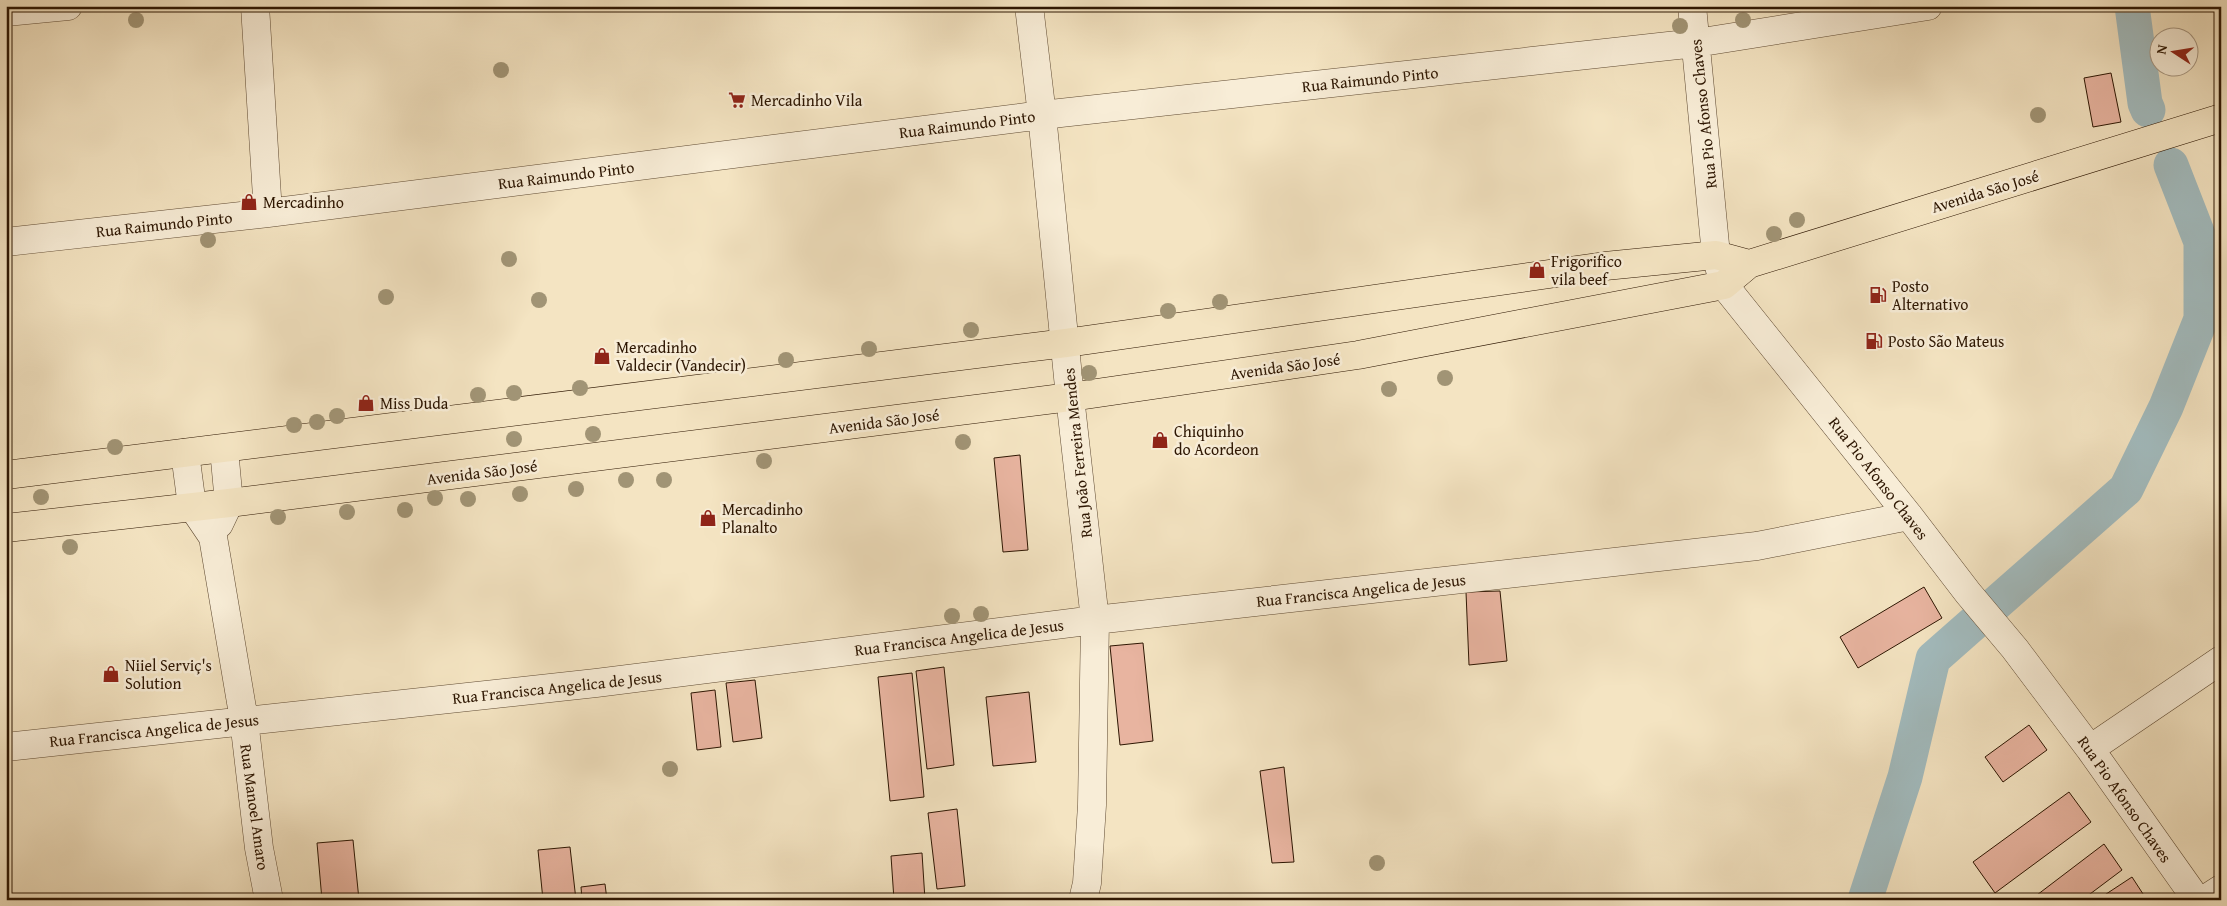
<svg xmlns="http://www.w3.org/2000/svg" width="2227" height="906" font-family="'Gentium Book Plus',serif">
<rect width="100%" height="100%" fill="#f4e4c2"/>
<filter id="stains"><feTurbulence type="fractalNoise" baseFrequency=".004" numOctaves="4"/><feColorMatrix values="0 0 0 0 .2 0 0 0 0 .09 0 0 0 0 .02 0 0 0 .5 -.17"/></filter>
<radialGradient id="worn" r=".72"><stop offset=".6" stop-color="#630" stop-opacity="0"/><stop offset="1" stop-color="#630" stop-opacity=".3"/></radialGradient>
<g fill="none" stroke-linecap="round" stroke-linejoin="round">
<path stroke="#a2bbbe" stroke-width="35" d="M2132,6L2145,103L2148,110
M1865,900L1905,777L1933,659L2126,489L2166,407L2201,319V242L2171,165"/>
</g>
<path fill="#e8b4a0" stroke="#2d1602" d="M2111,73L2121,122L2093,127L2084,78Z
M1020,455L1028,550L1003,552L994,458Z
M1924,587L1942,618L1858,668L1840,637Z
M1500,591L1507,661L1469,665L1466,592Z
M1143,643L1153,741L1120,745L1110,646Z
M944,667L954,765L927,769L916,671Z
M912,673L924,797L890,801L878,677Z
M755,680L762,738L733,742L726,683Z
M715,690L721,747L697,750L691,693Z
M1029,692L1036,762L993,766L986,697Z
M2029,725L2047,750L2003,782L1985,757Z
M1284,767L1294,862L1272,863L1260,771Z
M2069,792L2091,822L1995,893L1973,862Z
M957,809L965,886L937,889L928,813Z
M353,840L359,900H322L317,843Z
M2104,844L2122,870L2082,900H2034L2033,898Z
M570,847L576,900H543L538,850Z
M922,853L925,900H894L891,856Z
M2132,877L2145,897L2140,900H2097Z
M605,884L607,900H582L581,887Z"/>
<g fill="none" stroke-linecap="round" stroke-linejoin="round">
<g stroke="#5f4a32" stroke-width="29">
<path id="minor" d="M255,6L268,213
M1029,6L1042,115L1070,397L1095,620L1092,805L1087,883L1083,900
M1692,6L1716,255L1724,285L1909,516L1968,593L2015,649L2090,749L2197,900
M6,12L68,6
M6,242L268,213L1042,115L1696,43L1928,6
M185,453L192,506L213,537L244,720L259,848L269,900
M219,524L229,503L224,449
M6,747L596,683L1095,620L1757,546L1909,516
M2090,749L2221,660
M2204,900L2221,889"/>
</g>
<g stroke="#2d1602" stroke-width="29">
<path id="major" d="M6,475L1066,343L1605,266L1716,255L1749,264
M6,528L229,503L1070,397L1358,355L1724,285L1749,264L2221,118"/>
</g>
<use href="#minor" stroke="#f8edd7" stroke-width="28"/>
<use href="#major" stroke="#f4e4c2" stroke-width="28"/>
</g>
<g fill="#a19475">
<circle cx="136" cy="20" r="8"/>
<circle cx="1743" cy="20" r="8"/>
<circle cx="1680" cy="26" r="8"/>
<circle cx="501" cy="70" r="8"/>
<circle cx="2038" cy="115" r="8"/>
<circle cx="1797" cy="220" r="8"/>
<circle cx="1774" cy="234" r="8"/>
<circle cx="208" cy="240" r="8"/>
<circle cx="509" cy="259" r="8"/>
<circle cx="386" cy="297" r="8"/>
<circle cx="539" cy="300" r="8"/>
<circle cx="1220" cy="302" r="8"/>
<circle cx="1168" cy="311" r="8"/>
<circle cx="971" cy="330" r="8"/>
<circle cx="869" cy="349" r="8"/>
<circle cx="786" cy="360" r="8"/>
<circle cx="1089" cy="373" r="8"/>
<circle cx="1445" cy="378" r="8"/>
<circle cx="580" cy="388" r="8"/>
<circle cx="1389" cy="389" r="8"/>
<circle cx="514" cy="393" r="8"/>
<circle cx="478" cy="395" r="8"/>
<circle cx="337" cy="416" r="8"/>
<circle cx="317" cy="422" r="8"/>
<circle cx="294" cy="425" r="8"/>
<circle cx="593" cy="434" r="8"/>
<circle cx="514" cy="439" r="8"/>
<circle cx="963" cy="442" r="8"/>
<circle cx="115" cy="447" r="8"/>
<circle cx="764" cy="461" r="8"/>
<circle cx="626" cy="480" r="8"/>
<circle cx="664" cy="480" r="8"/>
<circle cx="576" cy="489" r="8"/>
<circle cx="520" cy="494" r="8"/>
<circle cx="41" cy="497" r="8"/>
<circle cx="435" cy="498" r="8"/>
<circle cx="468" cy="499" r="8"/>
<circle cx="405" cy="510" r="8"/>
<circle cx="347" cy="512" r="8"/>
<circle cx="278" cy="517" r="8"/>
<circle cx="70" cy="547" r="8"/>
<circle cx="981" cy="614" r="8"/>
<circle cx="952" cy="616" r="8"/>
<circle cx="670" cy="769" r="8"/>
<circle cx="1377" cy="863" r="8"/>
</g>
<defs>
<g id="supermarket-bare" transform="scale(1.35)"><path d="M-6-5.5h2.5l.6 2H6L4.5 2H-2.5L-4.4-4H-6ZM-1.5 3.2a1.3 1.3 0 1 0 .1 0ZM3 3.2a1.3 1.3 0 1 0 .1 0Z" fill="#8f2418" stroke="#f8edd7" stroke-width="2.5" paint-order="stroke"/></g>
<g id="shop-bare" transform="scale(1.35)"><path d="M-5-2.5h2.3a2.7 3.5 0 0 1 5.4 0H5L5.5 6h-11ZM-1.5-2.5h3a1.5 2.3 0 0 0-3 0Z" fill="#8f2418" stroke="#f8edd7" stroke-width="2.5" paint-order="stroke"/></g>
<g id="fuel-bare" transform="scale(1.35)"><path d="M-5.5-6h7V0h2V4h1.3V-2.5L3-4.5l.8-.8L6-3V5H2.5V1h-1V6h-7ZM-4.2-4.7v3.2H.2V-4.7Z" fill="#8f2418" stroke="#f8edd7" stroke-width="2.5" paint-order="stroke"/></g>
</defs>
<g fill-rule="evenodd">
<use href="#supermarket-bare" x="737" y="100"/>
<use href="#shop-bare" x="249" y="202"/>
<use href="#shop-bare" x="1537" y="270"/>
<use href="#fuel-bare" x="1878" y="295"/>
<use href="#fuel-bare" x="1874" y="341"/>
<use href="#shop-bare" x="602" y="356"/>
<use href="#shop-bare" x="366" y="403"/>
<use href="#shop-bare" x="1160" y="440"/>
<use href="#shop-bare" x="708" y="518"/>
<use href="#shop-bare" x="111" y="674"/>
</g>
<g text-anchor="middle" stroke-width="5" stroke-linejoin="round" paint-order="stroke">
<g font-size="16" fill="#2d1602" stroke="#f8edd7">
<text transform="translate(1370 79) rotate(-6)" y="6">Rua Raimundo Pinto</text>
<text transform="translate(1703 114) rotate(-96)" y="6">Rua Pio Afonso Chaves</text>
<text transform="translate(967 124) rotate(-7)" y="6">Rua Raimundo Pinto</text>
<text transform="translate(566 175) rotate(-7)" y="6">Rua Raimundo Pinto</text>
<text transform="translate(1985 191) rotate(-17)" y="6">Avenida São José</text>
<text transform="translate(164 224) rotate(-6)" y="6">Rua Raimundo Pinto</text>
<text transform="translate(1285 366) rotate(-8)" y="6">Avenida São José</text>
<text transform="translate(884 421) rotate(-7)" y="6">Avenida São José</text>
<text transform="translate(1077 453) rotate(-96)" y="6">Rua João Ferreira Mendes</text>
<text transform="translate(482 472) rotate(-7)" y="6">Avenida São José</text>
<text transform="translate(1879 478) rotate(52)" y="6">Rua Pio Afonso Chaves</text>
<text transform="translate(1361 590) rotate(-6)" y="6">Rua Francisca Angelica de Jesus</text>
<text transform="translate(959 637) rotate(-7)" y="6">Rua Francisca Angelica de Jesus</text>
<text transform="translate(557 687) rotate(-6)" y="6">Rua Francisca Angelica de Jesus</text>
<text transform="translate(154 730) rotate(-6)" y="6">Rua Francisca Angelica de Jesus</text>
<text transform="translate(2125 799) rotate(55)" y="6">Rua Pio Afonso Chaves</text>
<text transform="translate(255 807) rotate(82)" y="6">Rua Manoel Amaro</text>
</g>
<g font-size="16" fill="#2d1602" stroke="#f8edd7" text-anchor="start">
<text x="751" y="106">Mercadinho Vila</text>
<text x="263" y="208">Mercadinho</text>
<text x="1551" y="267">Frigorifico<tspan x="1551" dy="18">vila beef</tspan></text>
<text x="1892" y="292">Posto<tspan x="1892" dy="18">Alternativo</tspan></text>
<text x="1888" y="347">Posto São Mateus</text>
<text x="616" y="353">Mercadinho<tspan x="616" dy="18">Valdecir (Vandecir)</tspan></text>
<text x="380" y="409">Miss Duda</text>
<text x="1174" y="437">Chiquinho<tspan x="1174" dy="18">do Acordeon</tspan></text>
<text x="722" y="515">Mercadinho<tspan x="722" dy="18">Planalto</tspan></text>
<text x="125" y="671">Niiel Serviç's<tspan x="125" dy="18">Solution</tspan></text>
</g>
</g>
<rect width="2227" height="906" fill="none" stroke="#f4e4c2" stroke-width="25"/>
<rect x="8" y="8" width="2212" height="891" fill="none" stroke="#2d1602" stroke-width="2.5"/>
<rect x="12" y="12" width="2202" height="881" fill="none" stroke="#2d1602"/>
<g transform="translate(2174 52) rotate(282)"><circle r="24" fill="#f8edd7" stroke="#a79782"/>
<path d="M0-4L9 19L0 12L-9 19Z" fill="#8f2418"/>
<text y="-8" font-size="14" font-weight="bold" text-anchor="middle" fill="#2d1602">N</text>
</g>
<rect width="100%" height="100%" filter="url(#stains)"/>
<rect width="100%" height="100%" fill="url(#worn)"/>
</svg>
